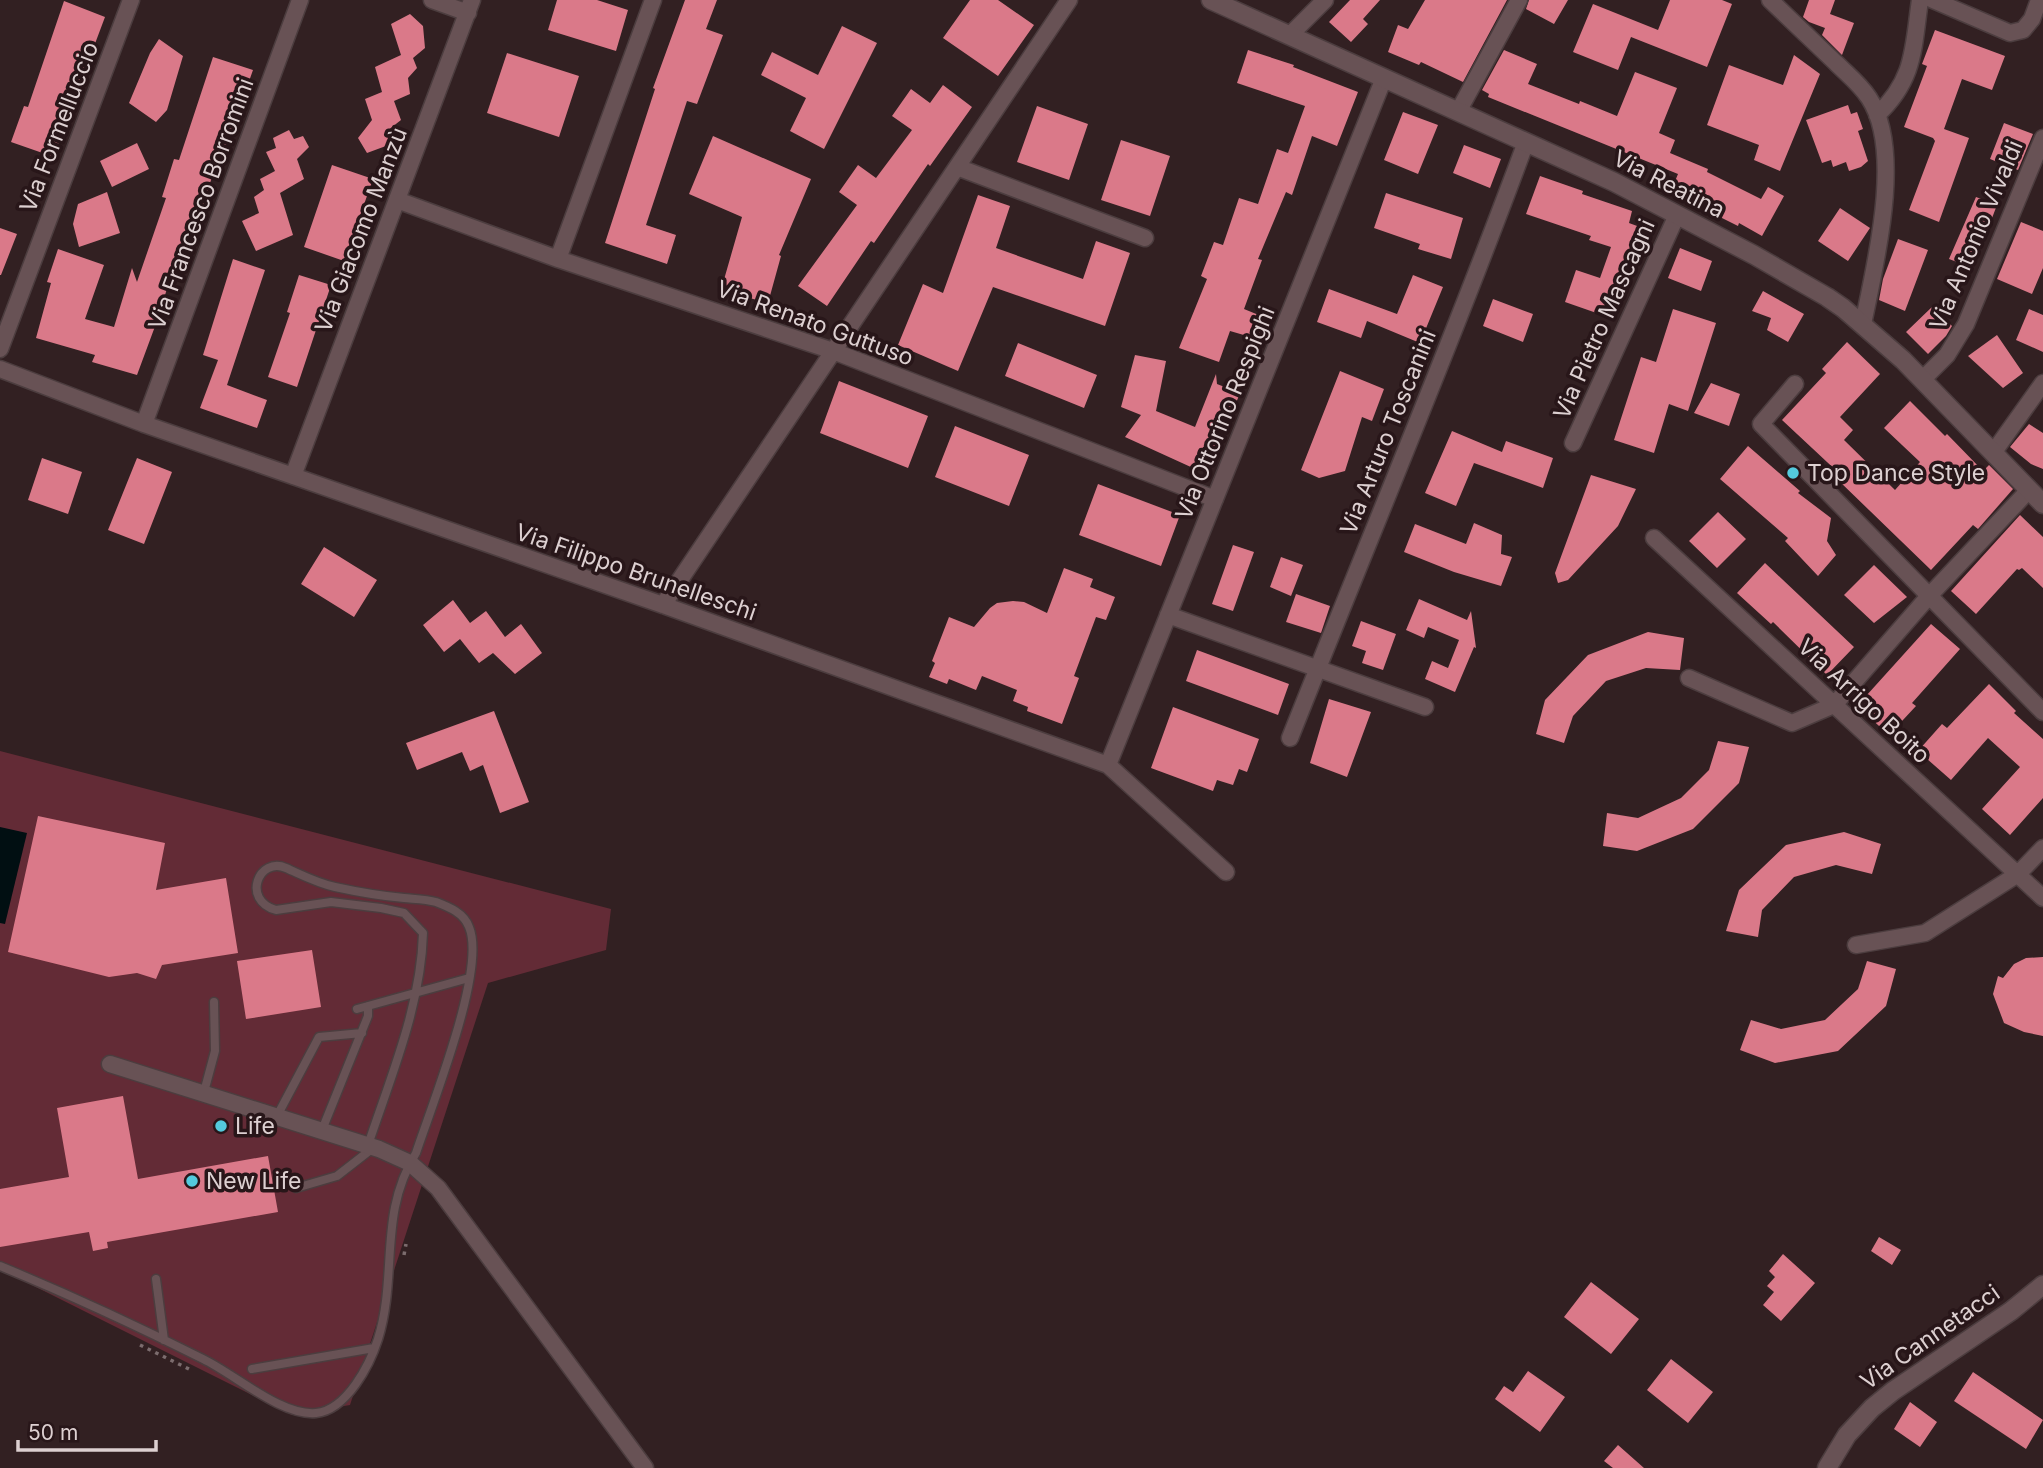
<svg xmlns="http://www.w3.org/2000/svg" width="2043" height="1468" font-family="Inter,sans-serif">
<rect width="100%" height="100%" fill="#322022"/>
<path fill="#632b36" d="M0,751L611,909L606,950L488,983L350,1405L292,1415L0,1269Z"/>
<path fill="#010f12" d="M0,827L27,833L5,924L0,923Z"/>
<path fill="#da7989" d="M557,0H597L628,10L616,51L548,30Z
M685,0H717L706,29L723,35L697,104L687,101L646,225L676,235L667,264L605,243L655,89L653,88Z
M970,0H998L1034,25L998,76L943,38Z
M1350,0H1380L1363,19L1368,24L1351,42L1329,22Z
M1425,0H1507L1463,82L1421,62L1419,65L1388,52L1398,25L1408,29Z
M1529,0H1568L1554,24L1526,9Z
M1670,0H1722L1732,4L1707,67L1631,37L1618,70L1573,52L1593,4L1658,30Z
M1809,0H1835L1830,14L1854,23L1842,55L1822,35L1825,28L1809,22L1803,17Z
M64,1L105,17L93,49L90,48L54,157L11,142L24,106L28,107Z
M410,14L423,26L425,48L413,58L417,68L408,78L410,94L394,101L401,120L387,131L394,143L367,153L358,138L372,120L365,99L382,92L375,67L401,55L391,24Z
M842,26L877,43L824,149L790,131L806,98L761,75L772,52L818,75Z
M1935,30L2005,56L1992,90L1962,79L1944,129L1969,138L1939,222L1909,210L1935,141L1933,138L1904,127L1927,66L1922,64Z
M159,39L183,56L167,110L156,122L129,103L150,53Z
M1248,50L1294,65L1293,67L1358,92L1337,146L1312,136L1292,195L1286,192L1258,259L1262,260L1244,309L1266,318L1261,340L1230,331L1219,362L1179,348L1207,279L1201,276L1214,242L1223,245L1239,198L1258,204L1277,149L1288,153L1305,106L1237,83Z
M1504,50L1537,64L1528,84L1579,104L1580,101L1617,116L1635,72L1677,88L1659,133L1675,140L1670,153L1708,169L1707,172L1761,199L1768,187L1784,196L1762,236L1739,223L1738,226L1714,214L1717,209L1671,191L1678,174L1488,97L1489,94L1482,90Z
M507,53L579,76L559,137L487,113Z
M1794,55L1820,74L1780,171L1754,160L1759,145L1707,125L1729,65L1783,85Z
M213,57L253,70L224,152L220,151L202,209L198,208L177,267L174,266L157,321L137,375L92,362L95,355L36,338L51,283L47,282L58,249L104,265L85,319L114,327L132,268L137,282L166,198L162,197L174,159L179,160Z
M943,85L972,107L930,166L928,164L874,243L871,241L827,306L798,286L857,205L839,192L858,165L876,178L912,130L892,116L911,89L930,103Z
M1848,105L1851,114L1857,112L1863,129L1858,131L1868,161L1861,167L1849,171L1846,162L1833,167L1831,160L1822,163L1806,120Z
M1037,106L1088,124L1069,180L1017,162Z
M1403,112L1438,125L1418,174L1384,160Z
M2004,123L2033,134L2018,170L1990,159Z
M289,130L294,139L303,136L309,147L297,159L304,179L280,193L293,235L256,251L242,221L259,213L254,197L264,190L260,179L275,171L266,152L276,148L273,138Z
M713,136L811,179L779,255L781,256L768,303L721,290L742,217L689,194Z
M1121,140L1170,156L1150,216L1101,200Z
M137,143L149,169L112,187L100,161Z
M1464,145L1501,159L1490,188L1453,173Z
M332,165L373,179L344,261L304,247Z
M1540,176L1583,191L1582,194L1632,211L1629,223L1648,230L1636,266L1626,263L1608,317L1565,302L1576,270L1600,278L1611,247L1589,240L1591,236L1526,214Z
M107,192L120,233L79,247L73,224L78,204Z
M1386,193L1463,218L1451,259L1418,249L1420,244L1374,228Z
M978,195L1010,206L996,248L1083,279L1096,241L1130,253L1105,326L993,287L958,371L898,345L923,284L943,293Z
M1976,197L1997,205L1973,268L1949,259Z
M1840,208L1870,228L1848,261L1818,241Z
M2021,222L2043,231V268L2032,294L1997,279Z
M0,228L17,234L1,275H0Z
M1898,239L1928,250L1905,311L1879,300L1883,279Z
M1680,248L1712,261L1701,291L1668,278Z
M233,259L265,270L227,385L267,400L257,428L200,408L218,360L203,355Z
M299,275L331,285L297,387L268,377L290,313L287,312Z
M1413,275L1443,287L1420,343L1367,321L1361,338L1317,322L1329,289L1397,314Z
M1763,291L1804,314L1788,342L1767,330L1771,318L1752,311Z
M1493,299L1533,314L1523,342L1483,326Z
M1933,306L1952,326L1946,336L1928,354L1906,332Z
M1673,309L1716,323L1688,411L1669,404L1654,453L1614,440L1641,357L1656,362Z
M2029,309L2043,315V352L2016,340Z
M1997,335L2023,373L2003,388L1968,356Z
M1847,342L1880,374L1840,417L1853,430L1844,440L1895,490L1920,462L1884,428L1910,401L1945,436L1947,434L1983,471L1989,465L2013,489L1978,529L1973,525L1931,570L1838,480L1842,476L1782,420L1826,373L1822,369Z
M1018,343L1097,375L1084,408L1005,376Z
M1135,355L1166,361L1156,411L1195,427L1216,374L1217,384L1240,393L1230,418L1217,413V446L1193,468L1125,437L1141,415L1121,407Z
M1340,371L1384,389L1372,421L1362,417L1345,471L1319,478L1301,470Z
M839,381L928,416L908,468L820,433Z
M1711,383L1740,394L1729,426L1694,413Z
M2029,424L2043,433V469L2031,464L2010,447Z
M955,426L1029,455L1009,506L935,477Z
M1452,431L1502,452L1506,441L1553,458L1543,488L1474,463L1456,506L1425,493Z
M1748,446L1800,491L1798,493L1831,518L1827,541L1836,555L1818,576L1785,541L1788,538L1720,479Z
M42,458L82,472L68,514L28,500Z
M137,458L172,472L144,544L108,530Z
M1591,475L1636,489L1618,526L1568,580L1558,583L1555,573Z
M1098,484L1180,515L1161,566L1079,535Z
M1718,512L1746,539L1717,568L1689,541Z
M2020,515L2043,537V588L2022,568L2019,570L2017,569L1976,614L1951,591Z
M1474,523L1502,535L1501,554L1512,557L1501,586L1454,572L1404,552L1415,524L1466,544Z
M1233,545L1254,552L1233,611L1212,604Z
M324,547L377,580L354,617L301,584Z
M1281,557L1303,565L1291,596L1270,587Z
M1765,563L1854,647L1827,675L1773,622L1771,624L1737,593Z
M1874,565L1907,597L1874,623L1844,595Z
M1064,568L1093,579L1090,587L1115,597L1106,620L1096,617L1074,676L1079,678L1062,724L1027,711L1028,707L1013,701L1017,690L982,676L976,690L949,679L947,684L929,677L935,663L932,661L949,617L974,627L990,608L997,603L1013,601L1024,602L1047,613Z
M1296,594L1330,606L1321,633L1286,622Z
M1419,599L1467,620L1471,611L1476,648L1474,647L1455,692L1425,679L1432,661L1448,668L1459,640L1428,627L1424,638L1406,630Z
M453,600L470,623L486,611L505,637L521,624L542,653L515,674L493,653L479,663L460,639L444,652L423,625Z
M1361,621L1396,634L1383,670L1362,663L1366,651L1352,646Z
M1931,624L1960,649L1912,703L1916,706L1889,735L1857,706Z
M1648,632L1684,638L1680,670L1646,668L1606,681L1573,716L1564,743L1536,734L1545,700L1588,655Z
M1197,650L1289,684L1278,715L1186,681Z
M1989,684L2016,711L2014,713L2043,739V798L2010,835L1982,809L2020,767L1988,738L1951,780L1918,751L1942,724L1947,728Z
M1329,699L1371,712L1347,777L1310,763Z
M1173,707L1259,739L1247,772L1239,769L1233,785L1217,780L1213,791L1151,768Z
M494,711L529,802L500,813L483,765L470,771L462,752L417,770L406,743Z
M1718,741L1749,747L1739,783L1693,829L1637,851L1603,846L1607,813L1638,818L1681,798L1709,770Z
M38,816L165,843L156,890L226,878L238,953L162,965L156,979L137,973L109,977L8,952Z
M1844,832L1881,844L1872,874L1836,865L1794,877L1762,910L1758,937L1726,931L1739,890L1786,845Z
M312,950L321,1007L246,1019L237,961Z
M2043,957V1036L2024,1032L2004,1023L1993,994L1998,976L2003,978L2014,964L2026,958Z
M1867,961L1896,969L1886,1006L1838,1051L1775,1063L1740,1050L1751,1020L1781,1029L1825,1020L1858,989Z
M123,1096L138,1179L268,1156L278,1212L107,1242L108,1248L93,1251L89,1232L0,1247V1189L69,1177L57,1108Z
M1879,1237L1901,1250L1892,1265L1871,1251Z
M1783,1254L1815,1283L1781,1321L1763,1305L1774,1292L1767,1286L1775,1277L1769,1271Z
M1591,1282L1639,1319L1611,1354L1564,1317Z
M1671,1359L1713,1392L1688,1423L1647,1390Z
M1528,1371L1565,1397L1540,1432L1495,1399L1504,1386L1513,1392Z
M1973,1372L2043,1420L2026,1449L1954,1401Z
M1910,1402L1937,1422L1920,1447L1894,1429Z
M1618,1445L1644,1468H1613L1604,1461Z"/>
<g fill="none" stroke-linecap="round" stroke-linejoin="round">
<g stroke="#4c3d3f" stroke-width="11">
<path id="lane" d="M357,1009L469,978
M204,1092L215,1051L214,1002
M277,1116L319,1037L362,1033
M322,1130L368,1016V1006
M296,1188L337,1176L373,1148
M0,1266C68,1294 137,1326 203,1359C236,1375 281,1416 316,1413C347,1410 370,1364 378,1339C398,1275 378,1214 416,1153C431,1107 487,969 469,927C464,913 449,907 436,902C426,899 414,899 404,898C381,896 358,892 335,887C317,883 302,875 286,868C259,856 241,900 276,910L331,902L381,908L404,913L423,933C421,1006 391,1076 368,1145
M156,1279L164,1340
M252,1369L374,1348"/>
</g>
<g stroke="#4c3d3f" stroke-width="19">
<path id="street" d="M432,0L468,13
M1770,0C1792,21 1814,42 1836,63C1847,74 1860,84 1869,98C1904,151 1875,265 1863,324
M1933,0L2010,33L2023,30L2032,19L2039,0
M1290,35L1325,0
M1458,112L1519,0
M1877,115C1915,79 1913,49 1920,0
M957,167L1145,238
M397,200L558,259L833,351L1215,499
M558,259L653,0
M0,349L131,0
M0,369L144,424L663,605L1108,765L1226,872
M1922,380L1947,355L1966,324L2043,138
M1795,384L1761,424L2043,712
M144,424L300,0
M1573,443L1677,215
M1993,453L2043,383
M293,476L472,0
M1654,538L2043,898
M663,605L1069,0
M1168,615L1425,707
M1689,678L1792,723L1834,705L1929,596L2029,490
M1290,738C1369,539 1452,342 1526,142
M1108,765L1384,78
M1856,945L1925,933L2018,874L2043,848
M110,1064L379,1149L410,1163L438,1188L645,1468"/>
</g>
<g stroke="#4c3d3f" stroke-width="21">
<path id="secondary" d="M1211,0L1614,182L1754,255L1827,297L1843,308L1903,360L2043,504
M1827,1468L1847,1435L1872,1408L1893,1391L2011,1311L2043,1285"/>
</g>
<path stroke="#7c6c6e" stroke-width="3.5" stroke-dasharray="3.5 5" stroke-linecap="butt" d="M404,1255L406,1244
M140,1345L193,1371"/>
<use href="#lane" stroke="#685255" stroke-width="8"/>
<use href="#street" stroke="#685255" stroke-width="16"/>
<use href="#secondary" stroke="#685255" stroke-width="18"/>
</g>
<g fill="#54cadd" stroke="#281619" stroke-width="2.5">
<circle cx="1793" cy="473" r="7"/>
<circle cx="221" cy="1126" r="7"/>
<circle cx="192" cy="1181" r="7"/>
</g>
<g text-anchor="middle" stroke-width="7" stroke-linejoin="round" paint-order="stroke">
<g font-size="23" fill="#ddd0d1" stroke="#281619">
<text transform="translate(59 127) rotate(-69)" y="8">Via Formelluccio</text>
<text transform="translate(1669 184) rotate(27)" y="8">Via Reatina</text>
<text transform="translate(201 204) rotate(-70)" y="8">Via Francesco Borromini</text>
<text transform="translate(361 230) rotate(-69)" y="8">Via Giacomo Manzù</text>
<text transform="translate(1976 235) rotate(-67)" y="8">Via Antonio Vivaldi</text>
<text transform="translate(1604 319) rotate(-66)" y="8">Via Pietro Mascagni</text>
<text transform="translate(815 323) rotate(20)" y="8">Via Renato Guttuso</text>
<text transform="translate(1225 413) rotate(-68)" y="8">Via Ottorino Respighi</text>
<text transform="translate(1388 432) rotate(-68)" y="8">Via Arturo Toscanini</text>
<text transform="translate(636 572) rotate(19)" y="8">Via Filippo Brunelleschi</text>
<text transform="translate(1864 701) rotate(43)" y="8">Via Arrigo Boito</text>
<text transform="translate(1930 1337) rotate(-35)" y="8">Via Cannetacci</text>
</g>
<g font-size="23" fill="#ddd0d1" stroke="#281619" text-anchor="start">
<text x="1807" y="481">Top Dance Style</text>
<text x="235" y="1134">Life</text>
<text x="206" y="1189">New Life</text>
</g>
</g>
<path d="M18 1440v10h138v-10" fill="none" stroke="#ddd0d1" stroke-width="3.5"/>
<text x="28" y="1440" font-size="21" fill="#ddd0d1" stroke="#281619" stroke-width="5" paint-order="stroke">50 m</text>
</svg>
